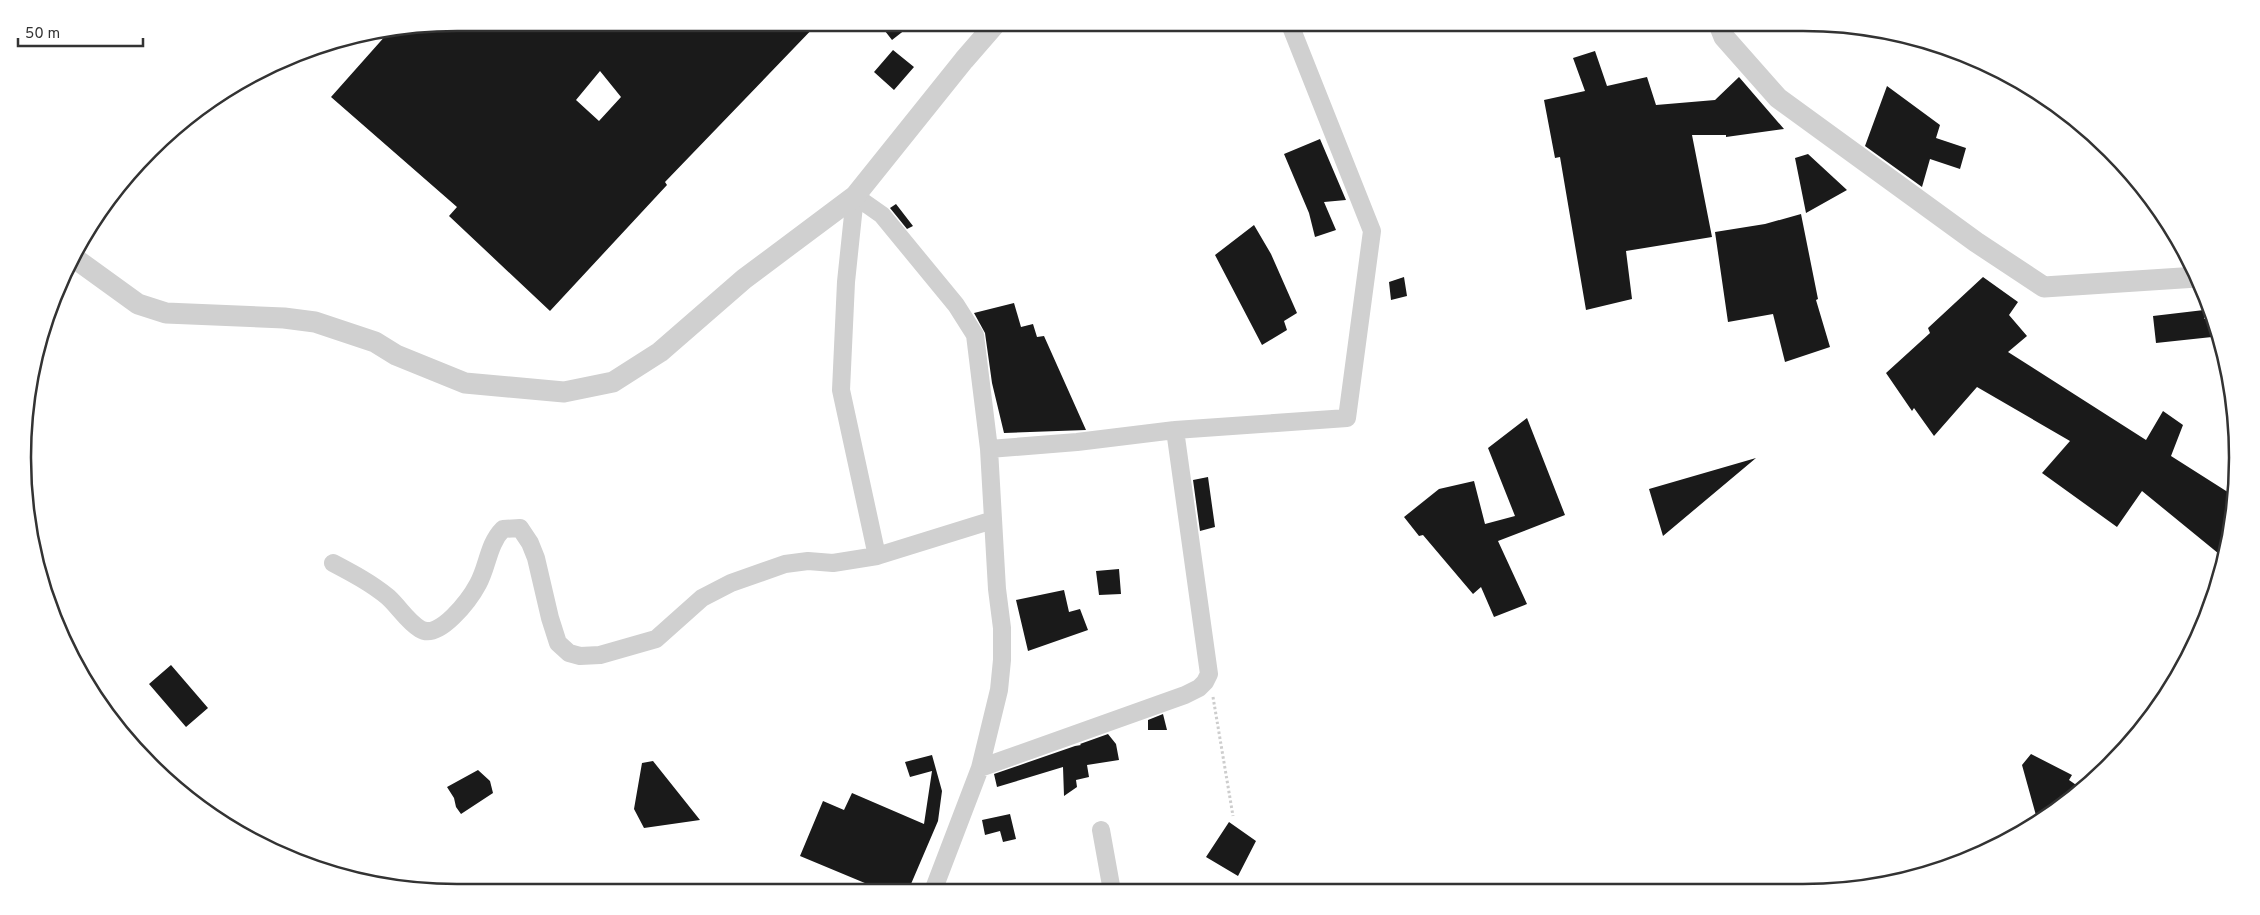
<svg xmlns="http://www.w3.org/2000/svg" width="2260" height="915" font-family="Overpass,sans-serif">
<rect width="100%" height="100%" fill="#fff"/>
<path fill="#1a1a1a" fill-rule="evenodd" d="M458,22H819L665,182L667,185L550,311L449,216L457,207L331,97L387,34ZM600,71L621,97L599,121L576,100Z
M878,22H915L892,40Z
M893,50L914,67L894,90L874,72Z
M1595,51L1607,86L1647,77L1656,105L1715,100L1739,77L1784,129L1726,137V135H1692L1712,237L1626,251L1632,299L1586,310L1560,157L1555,158L1544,100L1585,91L1573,58Z
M1887,86L1940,125L1936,138L1966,148L1960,169L1930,159L1922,187L1865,146Z
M1320,139L1346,200L1324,202L1336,230L1315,237L1309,213L1284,154Z
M1808,154L1847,190L1806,213L1795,158Z
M896,204L913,226L907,229L890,208Z
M1801,214L1818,299L1816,300L1830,347L1785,362L1773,314L1728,322L1715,232L1765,224Z
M1254,225L1271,254L1297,313L1284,321L1287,330L1262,345L1215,255Z
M1404,277L1407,296L1391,300L1389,282Z
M1983,277L2018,302L2009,315L2027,336L2008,352L2146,440L2163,411L2183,425L2171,456L2234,496V514L2224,558L2142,491L2117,527L2042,473L2070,441L1977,387L1934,436L1914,408L1912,411L1886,373L1930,333L1928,328Z
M1014,303L1021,327L1033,324L1037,337L1044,336L1086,430L1004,433L992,383L985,333L974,313Z
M2204,310V319L2210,318L2212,337L2156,343L2153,316Z
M1527,418L1565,515L1498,541L1527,604L1494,617L1481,587L1473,594L1423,535L1419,536L1404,517L1439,489L1474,481L1485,524L1515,516L1488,448Z
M1756,458L1663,536L1649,489Z
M1208,477L1215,527L1200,531L1193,480Z
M1119,569L1121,594L1099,595L1096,571Z
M1064,590L1069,612L1080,609L1088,630L1028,651L1016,600Z
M171,665L208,708L186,727L149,684Z
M1163,714L1167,730H1148V720Z
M1108,734L1116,744L1119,760L1087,765L1089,777L1076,780L1077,787L1064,796L1063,767L997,787L994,774L1075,746L1081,745L1080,744Z
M2031,754L2072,775L2069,780L2082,789L2037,819L2022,765Z
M932,755L942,791L938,821L908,891H884L800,856L823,801L844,810L852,793L924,824L932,771L910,777L905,762Z
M653,761L700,820L644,828L634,809L642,763Z
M478,770L490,781L493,793L461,814L456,807L454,798L447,787Z
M1010,814L1016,839L1003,842L1000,831L985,835L982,820Z
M1229,822L1256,841L1238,876L1206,857Z"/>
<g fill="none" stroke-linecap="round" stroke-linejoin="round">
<path stroke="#cdcdcd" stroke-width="3" stroke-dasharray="2.5 2.5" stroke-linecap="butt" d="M1213,697L1233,816"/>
<path stroke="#d0d0d0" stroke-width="18" d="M989,449L1077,442L1175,430L1347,418L1372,231L1289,22
M333,563C352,573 371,583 388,597C399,607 407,621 420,629C439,641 470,599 478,584C488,566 488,544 503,529L520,528L530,543L536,558L550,618L558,643L569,653L580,656L600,655L656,639L702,598L731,583L785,564L808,561L833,563L877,556
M980,768L1185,695L1199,688L1205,682L1209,674L1175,430
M1101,830L1112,891
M933,891L980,768L999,690L1002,660V628L997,589L989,449L975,335L956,305L882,215L855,196L846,282L841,390L877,556L993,520"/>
<path stroke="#d0d0d0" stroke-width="21" d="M1718,22L1724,37L1778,98L1976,242L2044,287L2197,277
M73,257L138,304L166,313L284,318L315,322L375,342L396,355L465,383L564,392L613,382L660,352L744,279L855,196L964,60L997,22"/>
</g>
<path d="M0 0H2260V915H0ZM457 31H1803A426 426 0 0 1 2229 457V458A426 426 0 0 1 1803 884H457A426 426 0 0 1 31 458V457A426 426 0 0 1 457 31Z" fill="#fff" fill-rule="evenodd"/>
<path fill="none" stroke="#333" stroke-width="2.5" d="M457 31H1803A426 426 0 0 1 2229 457V458A426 426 0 0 1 1803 884H457A426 426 0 0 1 31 458V457A426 426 0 0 1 457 31Z"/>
<path d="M18 38v8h125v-8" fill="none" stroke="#333333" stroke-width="2.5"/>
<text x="25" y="38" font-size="15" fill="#333333" stroke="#ffffff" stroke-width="4" paint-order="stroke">50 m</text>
</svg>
